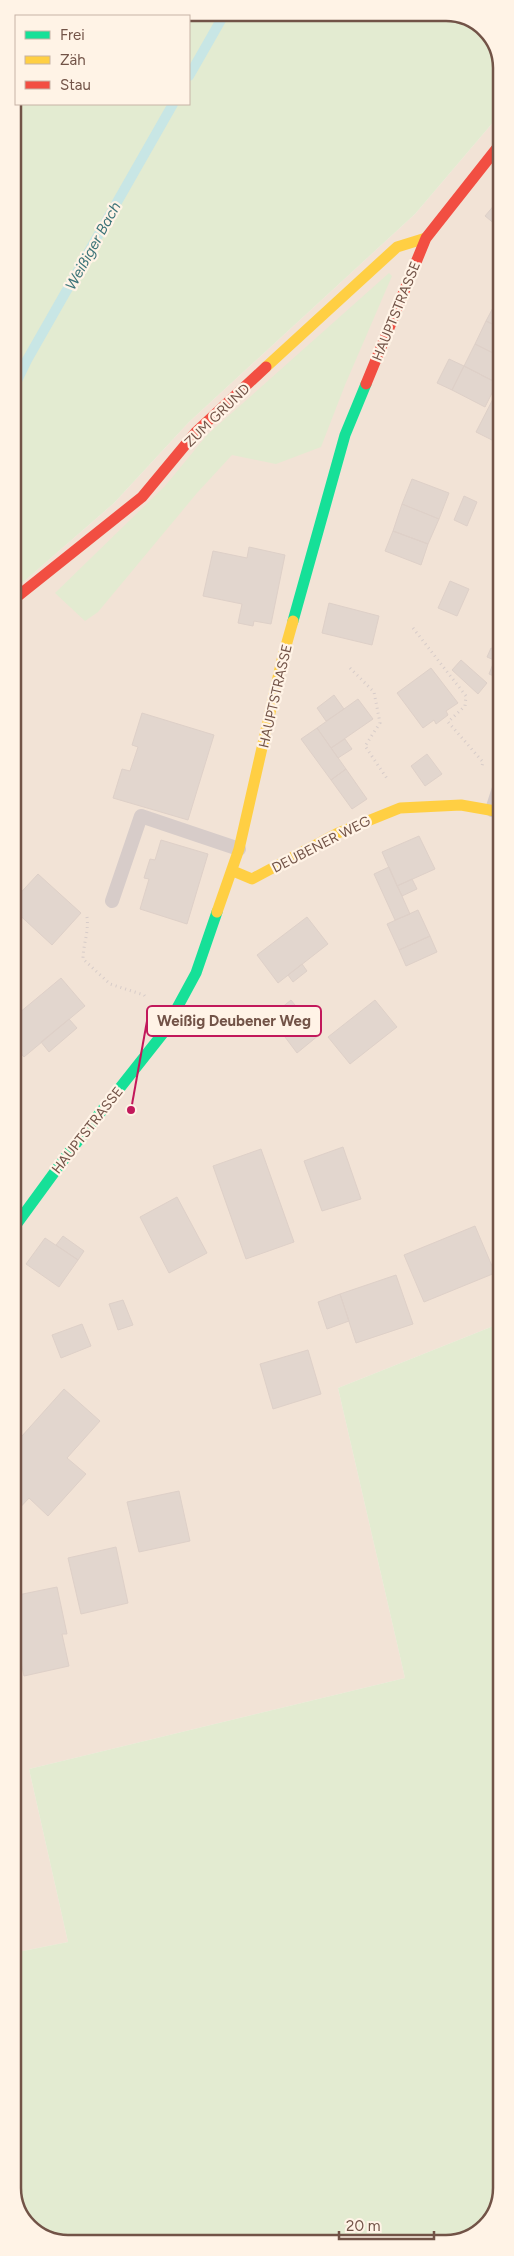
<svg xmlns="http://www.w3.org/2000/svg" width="514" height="2256" font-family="Figtree,sans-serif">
<rect width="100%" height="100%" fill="#f6eee6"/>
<path fill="#f2e3d6" d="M501,113V1323L338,1388L405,1678L29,1769L68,1942L13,1953V591L114,503L189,422L415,214Z"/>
<path fill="#e3ebd1" d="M68,13H453L485,29L500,58L501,113L415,214L189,422L114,503L13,591V68L16,59V104H189V16H59Z
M389,273L392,276L345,385L321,447L276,464L232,455L197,493L98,612L85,621L55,593L165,486L207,435Z
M501,1323V2188L488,2224L456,2242L61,2243L29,2227L14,2198L13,1953L68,1942L29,1769L405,1678L338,1388Z"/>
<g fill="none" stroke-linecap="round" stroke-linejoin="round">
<path stroke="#c8e6e5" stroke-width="10" d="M189,76L225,13
M13,389L27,360L173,104"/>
</g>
<path fill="#e2d6ce" stroke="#ded0c8" d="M501,197V229L485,216Z
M497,300L501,302V328L486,321Z
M486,321L501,328V357L475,344Z
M475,344L501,357V376L497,383L464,366Z
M449,359L464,366L452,390L437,383Z
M464,366L497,383L485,407L452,390Z
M494,397L501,400V432L496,442L476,432Z
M412,479L449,493L439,519L402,504Z
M464,496L477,502L467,526L454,520Z
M402,504L439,519L428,544L393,531Z
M393,531L428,544L421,565L385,551Z
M249,547L285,555L271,624L254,621L253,626L238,623L242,604L203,596L213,551L247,558Z
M450,581L469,589L457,616L438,608Z
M329,603L379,616L372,645L322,633Z
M501,644V679L489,674Z
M491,648L498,651L494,660L487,657Z
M461,660L487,683L478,694L452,670Z
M431,668L458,703L446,711L448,715L436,724L434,720L423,728L397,693Z
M334,695L344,709L326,721L317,708Z
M358,699L373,719L331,748L317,728Z
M142,713L214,735L188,820L113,798L122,769L130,771L138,747L132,745Z
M317,728L346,769L331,780L301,739Z
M345,739L352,749L338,758L331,748Z
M427,754L442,774L425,786L411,766Z
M346,769L367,799L352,809L331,780Z
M419,836L435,869L397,886L382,852Z
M161,840L208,854L187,924L140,909L149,879L144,878L150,859L155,860Z
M389,867L410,914L395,920L374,874Z
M38,874L81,913L52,945L13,909V901Z
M412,879L417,889L402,896L397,886Z
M418,910L430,936L399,950L387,924Z
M307,917L328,944L278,983L257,955Z
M430,936L437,952L406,966L399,950Z
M302,964L307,971L293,982L288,975Z
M61,978L85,1006L24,1057L13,1044V1018Z
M291,1000L319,1035L297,1053L270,1017Z
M375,1000L397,1027L350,1064L328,1037Z
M69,1019L77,1028L49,1052L41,1042Z
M343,1147L361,1199L322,1211L304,1161Z
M261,1149L294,1242L246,1259L213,1166Z
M177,1197L207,1253L169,1273L140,1217Z
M475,1226L495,1273L424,1302L404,1255Z
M63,1236L84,1251L78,1260L56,1245Z
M45,1238L78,1260L59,1287L26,1264Z
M396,1275L413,1324L356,1343L340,1294Z
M340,1294L349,1321L327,1329L318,1302Z
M123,1300L133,1325L118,1330L109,1304Z
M82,1324L91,1346L61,1358L52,1335Z
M308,1350L321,1394L273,1409L260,1364Z
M64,1389L100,1421L67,1458L86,1474L48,1516L29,1498L13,1515V1446Z
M179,1491L190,1541L139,1552L127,1502Z
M116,1547L128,1603L81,1614L68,1558Z
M57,1587L67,1634H62L69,1666L24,1676L18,1647L13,1648V1596Z"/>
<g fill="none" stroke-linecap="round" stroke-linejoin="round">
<path stroke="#d7ccc9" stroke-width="3" stroke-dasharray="1 4" stroke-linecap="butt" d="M413,628L466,696L465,706L448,722L483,762L482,766
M350,668L374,692L380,723L365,746L388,780
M87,917C89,932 83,945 83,959L110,984L144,995L147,999
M13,1341L21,1348"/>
<path stroke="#d7ccc9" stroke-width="14" d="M492,810L501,782
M112,901L141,816L239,849"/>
<path stroke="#16e098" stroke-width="11" d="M293,621L345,435L366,384
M13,1229L70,1151L164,1032L196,973L217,912"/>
<path stroke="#ffcf43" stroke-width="11" d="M266,367L397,247L426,238
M233,871L252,879L338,833L400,808L461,805L501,812
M217,912L239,849L282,660L293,621"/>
<path stroke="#f24e42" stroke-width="11" d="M366,384L426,238L501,143
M13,600L142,497L196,432L266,367"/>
</g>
<g text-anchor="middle" stroke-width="4.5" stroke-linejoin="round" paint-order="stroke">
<g font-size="14" fill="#725347" stroke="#fff3e6">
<text transform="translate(396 311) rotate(-68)" y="5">HAUPTSTRASSE</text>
<text transform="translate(217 415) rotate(-44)" y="5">ZUM GRUND</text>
<text transform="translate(275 696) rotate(-77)" y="5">HAUPTSTRASSE</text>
<text transform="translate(321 844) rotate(-27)" y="5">DEUBENER WEG</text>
<text transform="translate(87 1130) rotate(-52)" y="5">HAUPTSTRASSE</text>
</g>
<g font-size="15" font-style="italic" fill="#3c7378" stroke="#fff3e6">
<text transform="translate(93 246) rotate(-61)" y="5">Weißiger Bach</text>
</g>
</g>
<path d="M0 0H514V2256H0ZM68 21H446A47 47 0 0 1 493 68V2188A47 47 0 0 1 446 2235H68A47 47 0 0 1 21 2188V68A47 47 0 0 1 68 21Z" fill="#fff3e6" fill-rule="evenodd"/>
<path fill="none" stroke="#725347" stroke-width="2.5" d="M68 21H446A47 47 0 0 1 493 68V2188A47 47 0 0 1 446 2235H68A47 47 0 0 1 21 2188V68A47 47 0 0 1 68 21Z"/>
<path fill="none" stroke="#c2185b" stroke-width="2" d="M131 1110L147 1021"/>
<circle fill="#c2185b" stroke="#fff3e6" stroke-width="2" cx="131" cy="1110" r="5"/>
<rect fill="#fff3e6" stroke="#c2185b" stroke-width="2" x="147" y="1006" width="174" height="30" rx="5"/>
<g font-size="15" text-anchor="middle" font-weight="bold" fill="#725347">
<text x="234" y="1026">Weißig Deubener Weg</text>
</g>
<rect x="15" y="15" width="175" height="90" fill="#fff3e6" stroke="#c7b3a6"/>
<rect x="25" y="31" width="25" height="8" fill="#16e098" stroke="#c7b3a6"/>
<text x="60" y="40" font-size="15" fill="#725347">Frei</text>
<rect x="25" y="56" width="25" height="8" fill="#ffcf43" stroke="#c7b3a6"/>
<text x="60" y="65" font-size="15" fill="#725347">Zäh</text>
<rect x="25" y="81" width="25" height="8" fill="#f24e42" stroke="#c7b3a6"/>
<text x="60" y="90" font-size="15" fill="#725347">Stau</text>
<path d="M339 2231v8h95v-8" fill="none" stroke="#725347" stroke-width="2.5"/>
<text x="346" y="2231" font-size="15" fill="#725347" stroke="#fff3e6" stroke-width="4" paint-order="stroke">20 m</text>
</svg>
